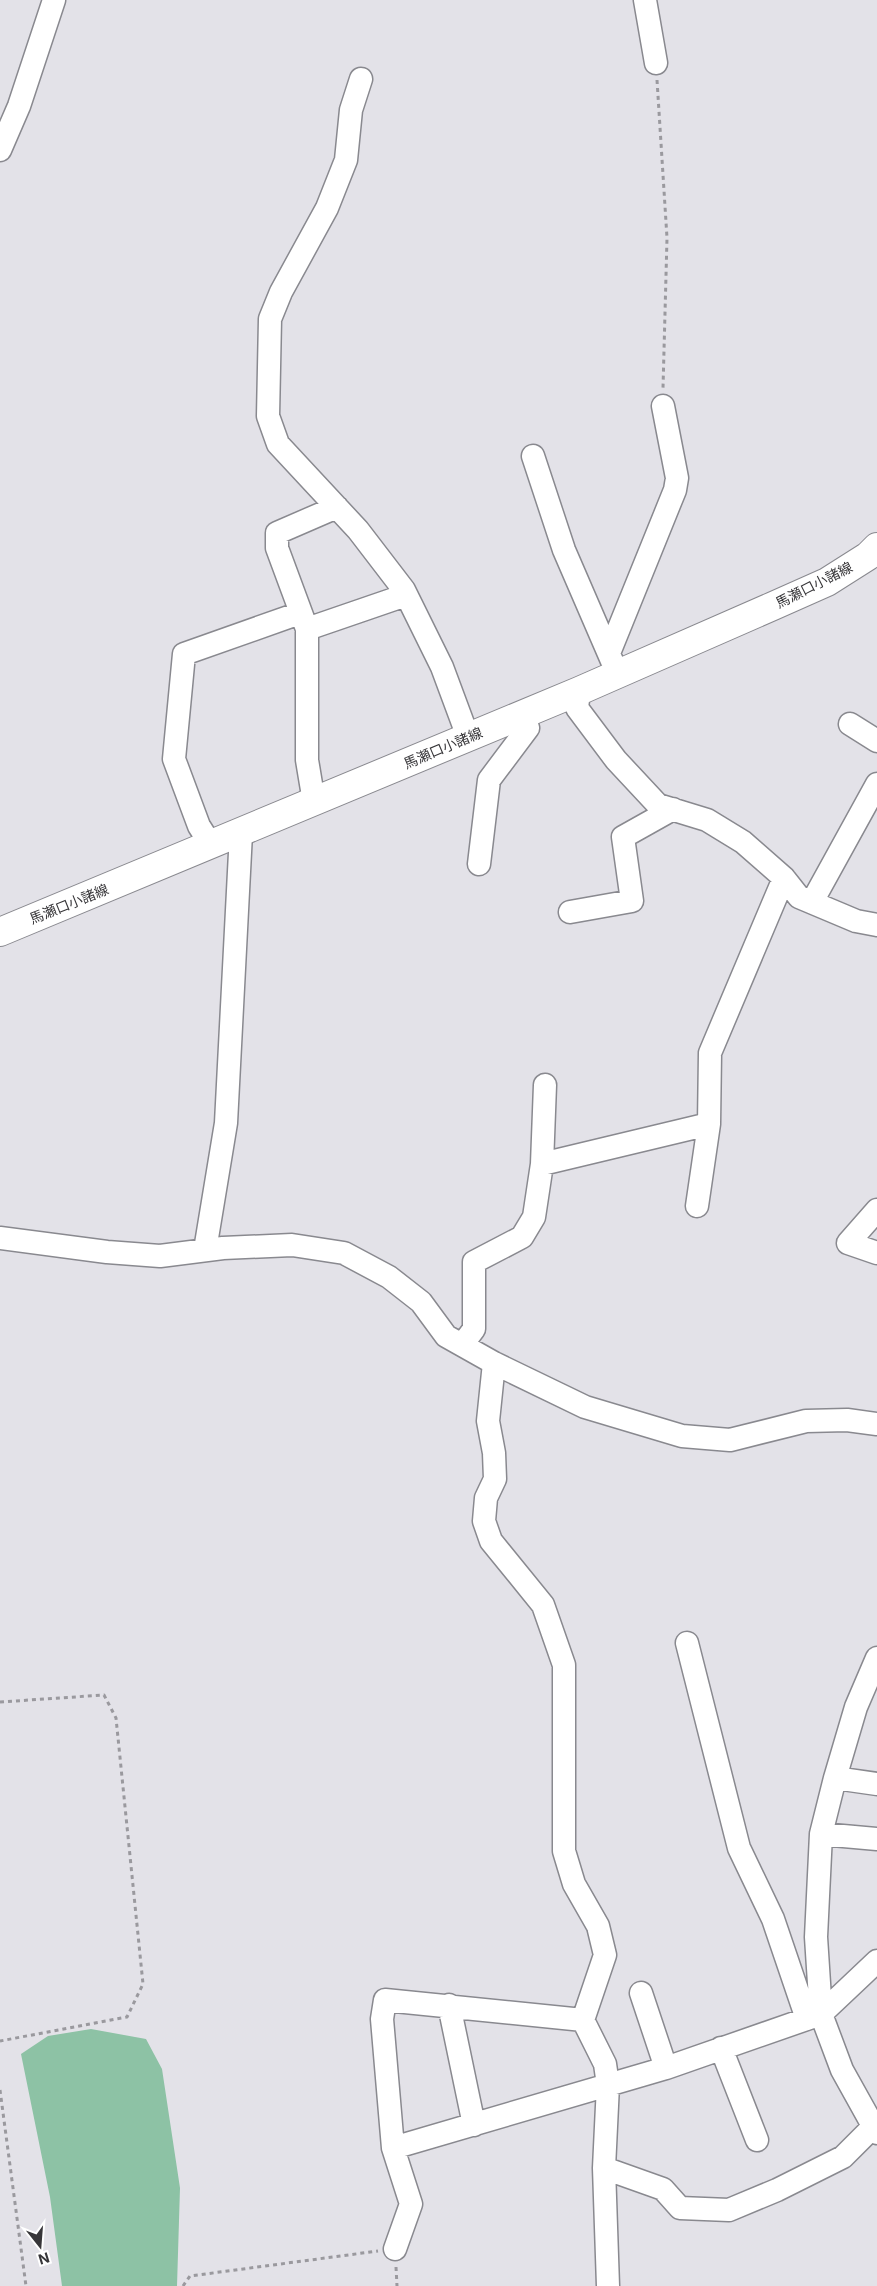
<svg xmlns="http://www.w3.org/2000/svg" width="877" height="2286" font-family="Inter,'Noto Sans JP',sans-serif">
<rect width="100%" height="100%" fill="#e3e2e8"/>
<path fill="#8dc2a5" d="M91,2029L146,2039L162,2069L180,2188L177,2286H62L50,2197L21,2054L48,2036Z"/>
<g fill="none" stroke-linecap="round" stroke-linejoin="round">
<g stroke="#89898f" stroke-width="25">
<path id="minor" d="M645,0L656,63
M361,79L351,110L346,160L327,208L281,292L270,319L268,416L278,444L358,530L404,590L442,667L468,737
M0,150L19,106L54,0
M533,456L564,550L612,661
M307,629L406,595
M609,653L675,490L677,478L663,406
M579,691L577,708L616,760L658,805L707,820L743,842L784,878L799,897L856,921L877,925
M850,724L877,741
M314,802L307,760V629L277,548V533L337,507
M211,845L199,826L174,759L184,654L300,613
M479,864L489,780L528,728L523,714
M812,902L877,784
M570,912L632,901L623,837L673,809
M542,1164L545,1085
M697,1206L709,1124L710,1053L784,878
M877,1210L848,1243L877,1253
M0,1238L107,1252L160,1256L223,1248L292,1245L344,1253L389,1277L421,1302L446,1336L494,1363L585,1407L682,1436L730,1440L806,1421L847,1420L877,1424
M205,1250L226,1123L241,833
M462,1345L474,1329V1262L522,1237L534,1217L542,1164L709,1124
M494,1363L488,1421L494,1453L495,1479L486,1498L484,1521L491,1541L543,1605L564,1665V1851L574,1884L598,1926L605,1955L583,2020L605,2064L608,2085L604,2168L608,2286
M687,1643L739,1848L773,1919L807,2019
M877,1658L856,1707L835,1778L821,1834L816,1937L821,2014L842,2070L877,2133
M835,1778L877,1784
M821,1834L877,1839
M641,1993L666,2068
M449,2005L474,2125
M721,2048L757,2140
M393,2148L666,2068L821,2014L877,1961
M604,2168L663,2189L680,2208L729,2210L777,2190L843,2157L877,2123
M395,2249L411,2204L393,2148L382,2019L385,2000L583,2020"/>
</g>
<g stroke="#89898f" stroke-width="30">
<path id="major" d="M0,932L579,691L773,606L827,582L868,556L877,547"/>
</g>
<path stroke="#9a999e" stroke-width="3" stroke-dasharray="4 4" stroke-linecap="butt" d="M657,80L667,238L663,388
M0,1702L104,1695L116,1718L143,1984L127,2017L0,2041
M0,2090L26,2286
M396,2267L397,2286
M183,2286L190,2276L378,2251"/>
<use href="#minor" stroke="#fff" stroke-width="22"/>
<use href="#major" stroke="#fff" stroke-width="28"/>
</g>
<g text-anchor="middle" stroke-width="4" stroke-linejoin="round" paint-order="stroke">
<g font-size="14" fill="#373639" stroke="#fff">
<text transform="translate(814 585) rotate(-27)" y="5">馬瀬口小諸線</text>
<text transform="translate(443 748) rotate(-23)" y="5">馬瀬口小諸線</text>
<text transform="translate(69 904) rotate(-22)" y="5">馬瀬口小諸線</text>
</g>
</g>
<g transform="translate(40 2246) rotate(163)" stroke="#ffffff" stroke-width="4" paint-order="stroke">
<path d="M0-4L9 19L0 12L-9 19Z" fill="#373639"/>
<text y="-8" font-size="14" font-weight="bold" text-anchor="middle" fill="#373639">N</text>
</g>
</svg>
